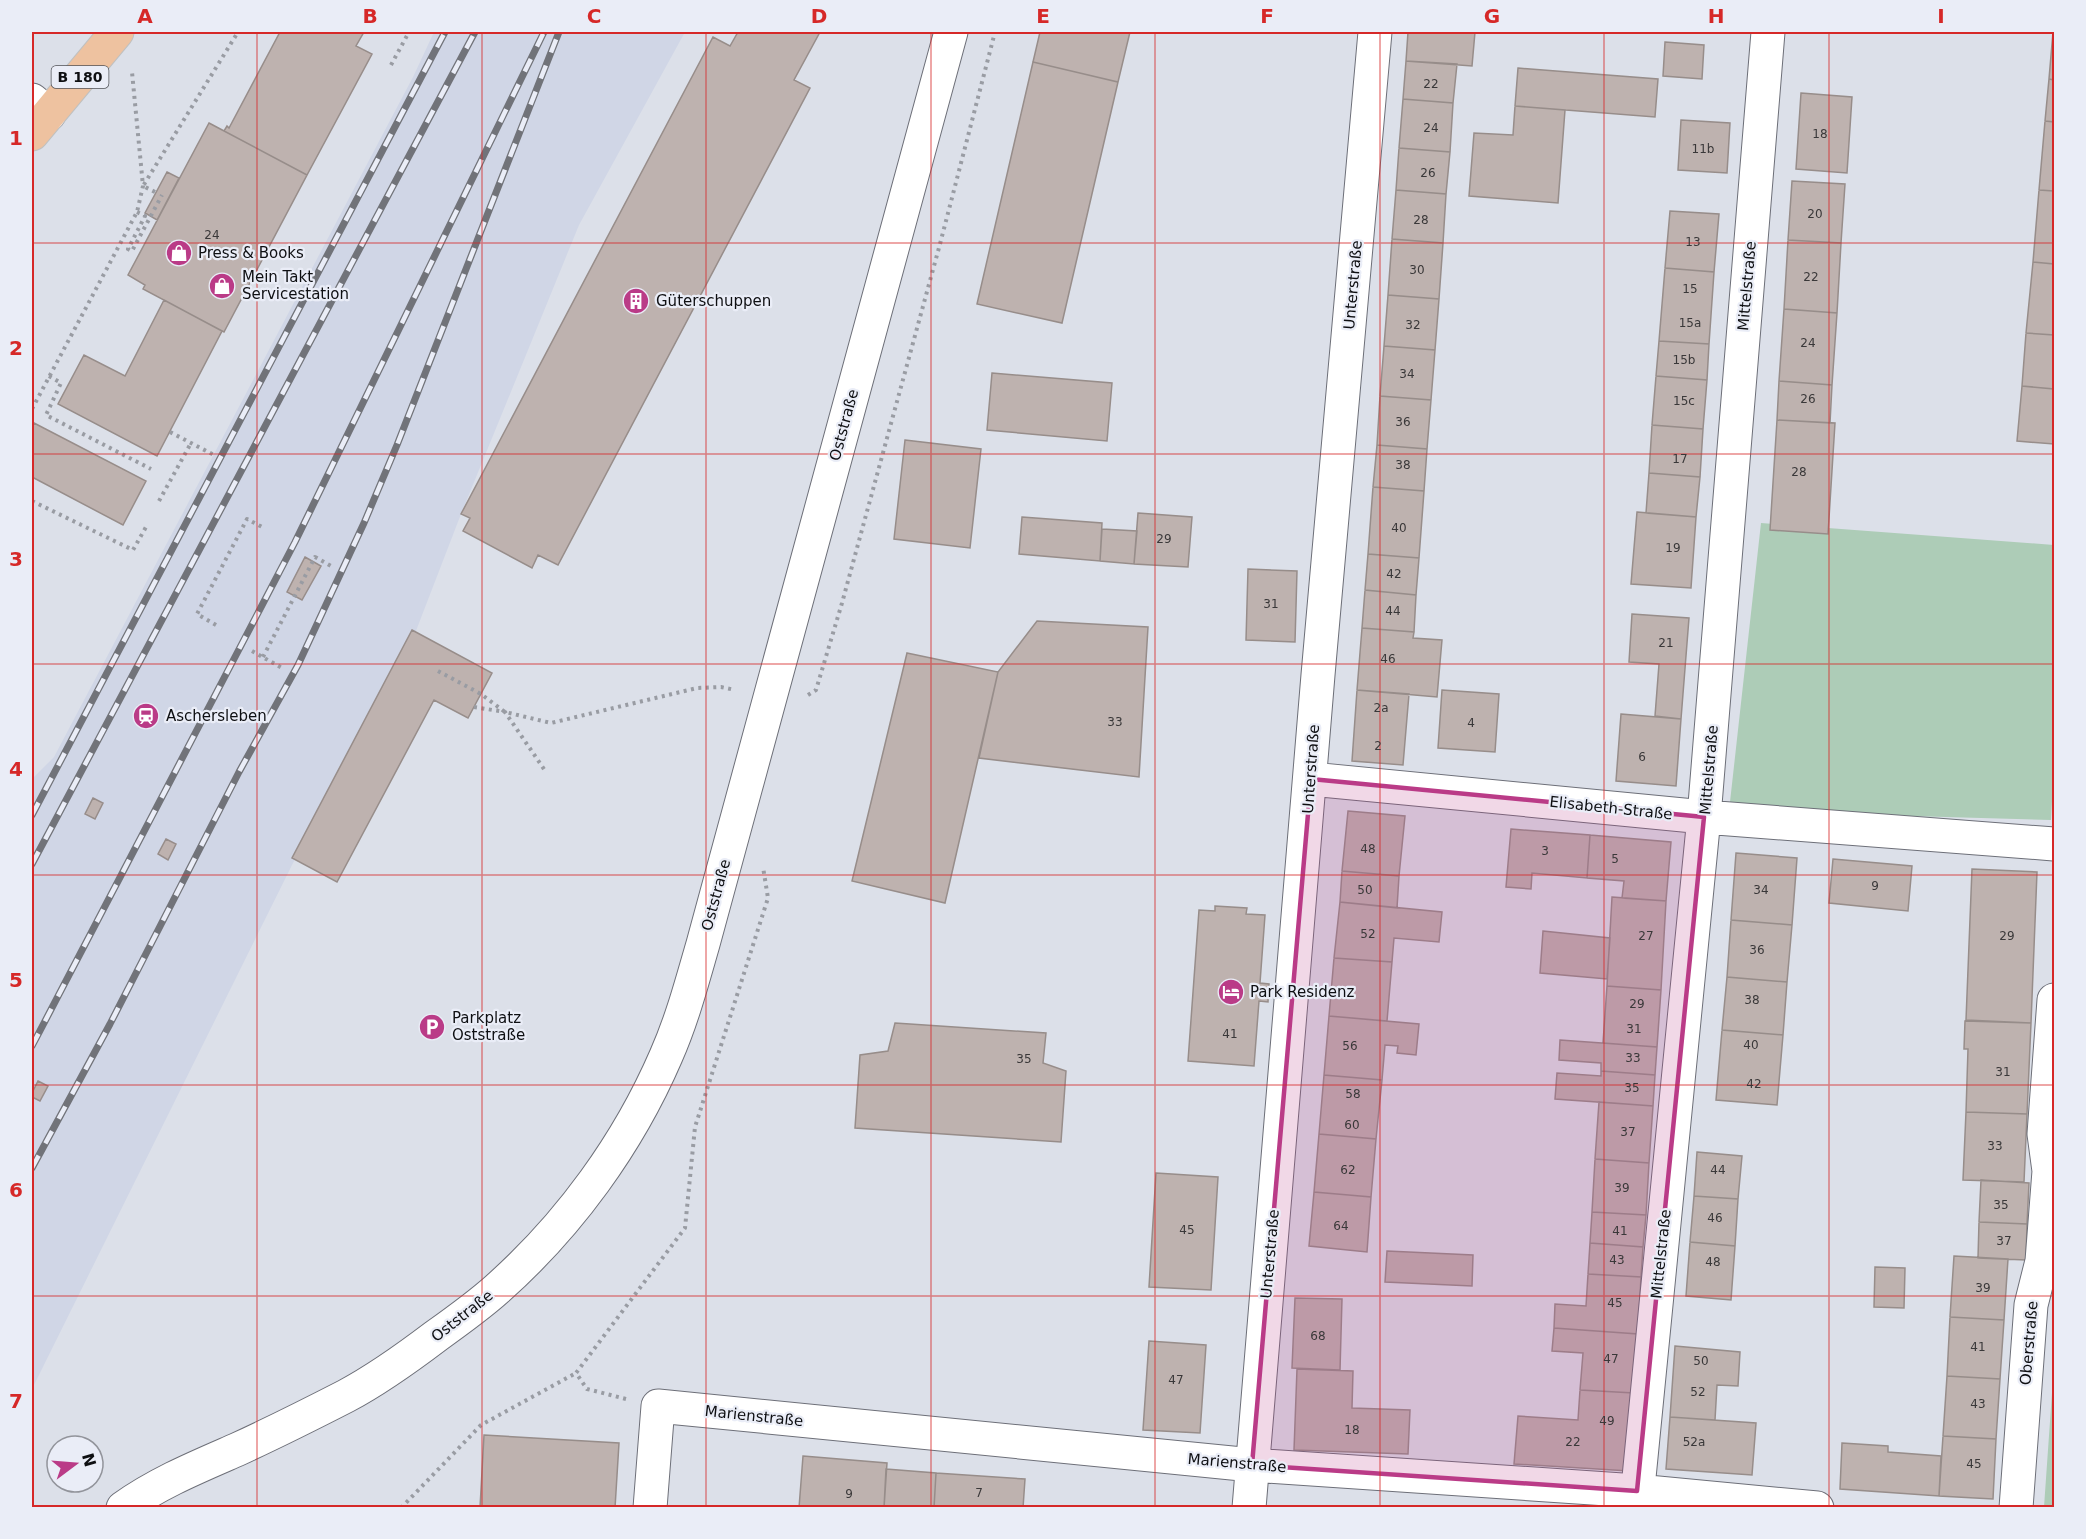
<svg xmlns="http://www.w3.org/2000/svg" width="2086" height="1539" font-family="'DejaVu Sans',sans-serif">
<rect width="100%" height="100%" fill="#dce0e9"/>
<path fill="#d0d6e6" d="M434,32H685L579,225L461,514L414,636L292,865L32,1389V779L54,757L413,77Z"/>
<path fill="#adccb7" d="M1761,523L2054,545V764L2051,820L1729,811Z
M2054,1364V1507H2044Z"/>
<path fill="#beb2af" stroke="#978d8a" stroke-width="1.5" d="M280,32H364L356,46L372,54L307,175L224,131L227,126L229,128Z
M738,32H820L794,80L810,88L558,565L538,555L532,568L463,531L470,518L461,514L713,37L730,46Z
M1040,32H1130L1118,82L1033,62Z
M1408,32H1475L1472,66L1406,61Z
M2053,32H2054V80L2049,79Z
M1665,42L1704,45L1702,79L1663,76Z
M1406,61L1457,64L1453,103L1403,99Z
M1033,62L1118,82L1062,323L977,304Z
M1518,68L1658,79L1655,117L1515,106Z
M2049,79L2054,80V122L2045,121Z
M1801,93L1852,97L1847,173L1796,169Z
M1403,99L1453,103L1450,152L1399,148Z
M1515,106L1565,110L1558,203L1469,196L1474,133L1513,135Z
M1681,120L1730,123L1727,173L1678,170Z
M2045,121L2054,122V191L2039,190Z
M209,123L307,175L224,332L143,289L145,285L128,275Z
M1399,148L1450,152L1446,194L1396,190Z
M167,172L179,178L157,220L145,213Z
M1792,181L1845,184L1841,243L1788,240Z
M1396,190L1446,194L1443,243L1392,239Z
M2039,190L2054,191V264L2033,262Z
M1670,211L1719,214L1714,272L1665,268Z
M1392,239L1443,243L1439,299L1388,295Z
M1788,240L1841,243L1837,313L1784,309Z
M2033,262L2054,264V335L2026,333Z
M1665,268L1714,272L1709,344L1659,341Z
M1388,295L1439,299L1435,350L1384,346Z
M164,300L222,331L157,456L58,404L84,355L125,376Z
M1784,309L1837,313L1832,385L1779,381Z
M2026,333L2054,335V389L2022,386Z
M1659,341L1709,344L1707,380L1656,376Z
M1384,346L1435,350L1431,400L1380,396Z
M992,373L1112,383L1107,441L987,430Z
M1656,376L1707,380L1703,429L1652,425Z
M1779,381L1832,385L1830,423L1777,420Z
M2022,386L2054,389V444L2017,441Z
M1380,396L1431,400L1427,449L1377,445Z
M1777,420L1835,423L1828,534L1770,530Z
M34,423L146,481L123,525L32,477V428Z
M1652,425L1703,429L1700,477L1649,473Z
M905,440L981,449L970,548L894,539Z
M1377,445L1427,449L1424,491L1373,487Z
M1649,473L1700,477L1696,517L1646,513Z
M1373,487L1424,491L1419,558L1368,554Z
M1637,512L1696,517L1691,588L1631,584Z
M1138,513L1192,517L1188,567L1134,564Z
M1022,517L1102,523L1100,561L1019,554Z
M1102,529L1137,531L1134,564L1100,561Z
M1368,554L1419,558L1416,595L1365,590Z
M305,557L321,566L302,600L287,592Z
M1248,569L1297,571L1295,642L1246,640Z
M1365,590L1416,595L1414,632L1362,628Z
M1632,614L1689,618L1681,719L1655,716L1659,664L1629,662Z
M1037,621L1148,627L1139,777L979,758L998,672Z
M1362,628L1414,632L1413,638L1442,640L1437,697L1357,690Z
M412,630L492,673L468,718L434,700L337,882L292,858Z
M907,653L998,672L945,903L852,881Z
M1357,690L1409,694L1403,765L1352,761Z
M1442,690L1499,694L1495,752L1438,748Z
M1621,714L1681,719L1676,786L1616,781Z
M93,798L103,803L95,819L85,814Z
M1348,811L1405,816L1399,876L1342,871Z
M1511,829L1590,835L1587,878L1532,873L1531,889L1506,887Z
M1590,835L1671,842L1666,901L1622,898L1624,881L1587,878Z
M166,839L176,844L168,860L158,854Z
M1736,853L1797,858L1792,925L1731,920Z
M1833,859L1912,866L1908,911L1829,903Z
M1972,869L2037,872L2031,1023L1966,1020Z
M1342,871L1399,876L1397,908L1340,902Z
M1612,897L1666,901L1661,990L1607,986Z
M1340,902L1442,912L1439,942L1394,938L1392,962L1334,958Z
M1215,906L1247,908L1246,914L1265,915L1260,983L1269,984L1268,1002L1259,1001L1254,1066L1188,1061L1199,910L1215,911Z
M1731,920L1792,925L1787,982L1727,977Z
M1543,931L1610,938L1607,979L1540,973Z
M1334,958L1392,962L1387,1021L1329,1016Z
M1727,977L1787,982L1783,1035L1722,1030Z
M1607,986L1661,990L1657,1047L1603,1043Z
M1329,1016L1419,1024L1416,1055L1397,1053L1398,1046L1385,1045L1382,1080L1324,1075Z
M1965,1021L2031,1023L2027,1114L1966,1112L1968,1049H1964Z
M895,1023L1046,1033L1043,1063L1066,1071L1061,1142L855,1128L860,1055L888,1051Z
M1722,1030L1783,1035L1777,1105L1716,1100Z
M1560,1040L1657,1047L1655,1075L1601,1071V1063L1559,1060Z
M1601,1071L1655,1075L1653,1106L1555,1099L1557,1073L1601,1076Z
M1324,1075L1382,1080L1376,1139L1319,1134Z
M38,1081L48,1086L40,1101L32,1097V1093Z
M1599,1102L1653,1106L1649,1163L1595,1159Z
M1966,1112L2027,1114L2024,1182L1963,1180Z
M1319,1134L1376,1139L1371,1197L1314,1192Z
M1697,1152L1742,1156L1738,1199L1694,1196Z
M1595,1159L1649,1163L1646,1215L1592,1212Z
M1156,1173L1218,1177L1211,1290L1149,1287Z
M1981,1180L2029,1183L2027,1224L1979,1222Z
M1314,1192L1371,1197L1367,1252L1309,1246Z
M1694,1196L1738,1199L1735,1246L1690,1242Z
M1592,1212L1646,1215L1643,1247L1590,1243Z
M1979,1222L2027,1224L2026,1260L1978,1258Z
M1690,1242L1735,1246L1731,1300L1686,1296Z
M1590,1243L1643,1247L1641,1277L1588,1274Z
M1387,1251L1473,1255L1472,1286L1385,1282Z
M1954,1256L2008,1259L2004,1320L1950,1317Z
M1875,1267L1905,1268L1904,1308L1874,1307Z
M1588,1274L1641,1277L1638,1334L1554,1328L1555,1304L1586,1306Z
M1295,1298L1342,1299L1340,1370L1292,1368Z
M1950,1317L2004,1320L2000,1379L1947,1376Z
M1554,1328L1638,1334L1634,1393L1580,1390L1583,1353L1552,1351Z
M1149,1341L1206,1345L1200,1433L1143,1430Z
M1675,1346L1740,1352L1738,1386L1717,1385L1715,1420L1670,1417Z
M1297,1369L1353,1371L1352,1408L1410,1410L1408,1454L1294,1450Z
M1947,1376L2000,1379L1996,1439L1943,1436Z
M1580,1390L1634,1393L1629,1471L1514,1464L1518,1416L1578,1420Z
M1670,1417L1756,1423L1752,1475L1666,1469Z
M484,1435L619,1443L615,1508H480Z
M1943,1436L1996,1439L1993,1499L1939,1496Z
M1842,1443L1888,1446V1452L1941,1456L1939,1496L1840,1489Z
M803,1456L887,1463L884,1508H799Z
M886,1469L936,1473L934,1508H884Z
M936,1473L1025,1479L1023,1508H934Z"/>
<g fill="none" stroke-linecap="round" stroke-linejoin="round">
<g stroke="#6d6f78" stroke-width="35">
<path id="minor" d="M32,100L49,114
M1311,779L1704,817L2054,844
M123,1508C158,1483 197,1467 236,1450C273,1433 309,1415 346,1396C378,1379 407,1358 436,1336C457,1321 478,1306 497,1289C569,1225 628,1144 666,1056C682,1020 692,982 703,944L951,32
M650,1508L658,1406L1252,1465L1637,1491L1817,1508
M1249,1508L1318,675L1375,32
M1636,1508L1704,817L1768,32
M2016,1508L2031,1305L2042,1261L2049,1171L2044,1134L2054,1000"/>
</g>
<g stroke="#c0c1c1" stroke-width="35">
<path id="primary" d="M32,134L117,32"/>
</g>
<path stroke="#999ca3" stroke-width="4" stroke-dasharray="3 4.5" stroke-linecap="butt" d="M391,65L409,32
M155,192L143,186L238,32
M137,212L145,216L128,249L132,251L162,195
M49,376L61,383L46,415L151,469
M32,409L137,212L143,186L132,72
M170,432L214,455
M32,501L133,550L146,527
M159,501L191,443
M216,625L197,614L247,519L264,528
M252,651L282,668
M263,657L315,557L333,567
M438,671L481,694L505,712L551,723L697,688L721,687L735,690
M808,695L816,690L842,603L940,244L995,32
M474,707L505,712L546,772
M626,1399L587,1389L576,1373L685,1228L695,1127L768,898L763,867
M401,1508L481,1425L576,1373"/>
<use href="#minor" stroke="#fff" stroke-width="33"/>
<use href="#primary" stroke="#eec2a0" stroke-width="33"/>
<g stroke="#717379" stroke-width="7">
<path id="rail" d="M32,815L445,32
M32,864L475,32
M32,1046L295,542L544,32
M32,1168L110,1024L239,772L298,665L364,523L397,445L559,32"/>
</g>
<use href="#rail" stroke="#eaedf7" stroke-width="4.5" stroke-dasharray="14" stroke-linecap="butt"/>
</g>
<path fill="#ba3b87" fill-opacity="0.2" stroke="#ba3b87" stroke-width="4.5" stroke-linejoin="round" d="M1311,779L1704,817L1637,1491L1252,1465Z"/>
<path fill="none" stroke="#d62828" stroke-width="1.5" stroke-opacity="0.55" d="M257,32V1508M482,32V1508M706,32V1508M931,32V1508M1155,32V1508M1380,32V1508M1604,32V1508M1829,32V1508M32,243H2054M32,454H2054M32,664H2054M32,875H2054M32,1085H2054M32,1296H2054"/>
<defs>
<g id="shop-disc" transform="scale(1.35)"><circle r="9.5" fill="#ba3b87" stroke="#eaedf7"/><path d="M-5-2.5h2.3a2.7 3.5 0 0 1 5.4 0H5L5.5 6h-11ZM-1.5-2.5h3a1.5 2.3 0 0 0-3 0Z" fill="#fff"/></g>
<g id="building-disc" transform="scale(1.35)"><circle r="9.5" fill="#ba3b87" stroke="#eaedf7"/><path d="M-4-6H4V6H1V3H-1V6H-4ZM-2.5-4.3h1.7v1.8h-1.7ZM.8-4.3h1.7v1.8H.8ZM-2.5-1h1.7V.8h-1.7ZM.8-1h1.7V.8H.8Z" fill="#fff"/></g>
<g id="station-disc" transform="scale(1.35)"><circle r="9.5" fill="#ba3b87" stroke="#eaedf7"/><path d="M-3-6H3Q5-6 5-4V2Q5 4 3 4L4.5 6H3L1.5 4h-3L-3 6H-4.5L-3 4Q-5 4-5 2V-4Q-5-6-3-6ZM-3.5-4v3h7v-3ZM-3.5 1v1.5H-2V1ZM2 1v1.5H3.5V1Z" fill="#fff"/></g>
<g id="hotel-disc" transform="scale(1.35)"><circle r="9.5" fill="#ba3b87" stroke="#eaedf7"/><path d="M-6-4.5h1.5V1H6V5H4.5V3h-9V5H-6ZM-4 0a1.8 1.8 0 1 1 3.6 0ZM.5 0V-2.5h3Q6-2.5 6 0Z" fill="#fff"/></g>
<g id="parking-disc" transform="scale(1.35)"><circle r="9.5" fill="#ba3b87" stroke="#eaedf7"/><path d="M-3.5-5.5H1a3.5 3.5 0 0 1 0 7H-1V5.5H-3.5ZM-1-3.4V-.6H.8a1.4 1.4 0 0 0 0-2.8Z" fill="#fff"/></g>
</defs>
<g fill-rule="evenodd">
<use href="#shop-disc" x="179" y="253"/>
<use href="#shop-disc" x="222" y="286"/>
<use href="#building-disc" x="636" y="301"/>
<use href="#station-disc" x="146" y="716"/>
<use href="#hotel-disc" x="1231" y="992"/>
<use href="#parking-disc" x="432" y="1027"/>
</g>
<g text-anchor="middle" stroke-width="4.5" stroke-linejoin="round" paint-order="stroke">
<g font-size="12" fill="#3a3839">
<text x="1431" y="88">22</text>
<text x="1431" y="132">24</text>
<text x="1820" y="138">18</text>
<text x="1703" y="153">11b</text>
<text x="1428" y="177">26</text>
<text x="1815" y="218">20</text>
<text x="1421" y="224">28</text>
<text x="212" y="239">24</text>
<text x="1693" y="246">13</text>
<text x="1417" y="274">30</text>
<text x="1811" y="281">22</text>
<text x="1690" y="293">15</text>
<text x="1690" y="327">15a</text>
<text x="1413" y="329">32</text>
<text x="1808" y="347">24</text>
<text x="1684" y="364">15b</text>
<text x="1407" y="378">34</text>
<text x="1808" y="403">26</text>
<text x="1684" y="405">15c</text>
<text x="1403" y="426">36</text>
<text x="1680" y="463">17</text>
<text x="1403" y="469">38</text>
<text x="1799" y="476">28</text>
<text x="1399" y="532">40</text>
<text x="1164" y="543">29</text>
<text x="1673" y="552">19</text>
<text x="1394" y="578">42</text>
<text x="1271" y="608">31</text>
<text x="1393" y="615">44</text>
<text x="1666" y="647">21</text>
<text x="1388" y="663">46</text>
<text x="1381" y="712">2a</text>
<text x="1115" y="726">33</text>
<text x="1471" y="727">4</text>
<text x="1378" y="750">2</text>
<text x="1642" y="761">6</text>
<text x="1368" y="853">48</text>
<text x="1545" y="855">3</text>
<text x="1615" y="863">5</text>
<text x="1875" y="890">9</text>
<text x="1365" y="894">50</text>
<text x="1761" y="894">34</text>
<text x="1368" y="938">52</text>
<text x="1646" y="940">27</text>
<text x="2007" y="940">29</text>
<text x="1757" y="954">36</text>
<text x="1752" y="1004">38</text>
<text x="1637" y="1008">29</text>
<text x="1634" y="1033">31</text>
<text x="1230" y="1038">41</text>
<text x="1751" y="1049">40</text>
<text x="1350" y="1050">56</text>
<text x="1633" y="1062">33</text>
<text x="1024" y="1063">35</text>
<text x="2003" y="1076">31</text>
<text x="1754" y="1088">42</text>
<text x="1632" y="1092">35</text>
<text x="1353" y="1098">58</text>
<text x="1352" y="1129">60</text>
<text x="1628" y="1136">37</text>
<text x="1995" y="1150">33</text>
<text x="1348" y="1174">62</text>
<text x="1718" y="1174">44</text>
<text x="1622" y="1192">39</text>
<text x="2001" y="1209">35</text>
<text x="1715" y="1222">46</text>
<text x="1341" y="1230">64</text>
<text x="1187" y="1234">45</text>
<text x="1620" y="1235">41</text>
<text x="2004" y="1245">37</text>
<text x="1617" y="1264">43</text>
<text x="1713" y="1266">48</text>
<text x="1983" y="1292">39</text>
<text x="1615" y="1307">45</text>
<text x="1318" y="1340">68</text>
<text x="1978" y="1351">41</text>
<text x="1611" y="1363">47</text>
<text x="1701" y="1365">50</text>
<text x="1176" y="1384">47</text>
<text x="1698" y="1396">52</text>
<text x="1978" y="1408">43</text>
<text x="1607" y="1425">49</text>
<text x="1352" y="1434">18</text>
<text x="1573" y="1446">22</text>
<text x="1694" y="1446">52a</text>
<text x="1974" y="1468">45</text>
<text x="979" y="1497">7</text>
<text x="849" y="1498">9</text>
</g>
<rect fill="#eaedf7" stroke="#505257" stroke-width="1.5" x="51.5" y="66" width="57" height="22" rx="4.5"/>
<g font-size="14" font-weight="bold" fill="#0e0f12">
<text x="80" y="82">B 180</text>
</g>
<g font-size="15" fill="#0e0f12" stroke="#eaedf7" text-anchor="start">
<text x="198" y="258">Press &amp; Books</text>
<text x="242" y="282">Mein Takt<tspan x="242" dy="17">Servicestation</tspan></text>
<text x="656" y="306">Güterschuppen</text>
<text x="166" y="721">Aschersleben</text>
<text x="1250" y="997">Park Residenz</text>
<text x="452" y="1023">Parkplatz<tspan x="452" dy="17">Oststraße</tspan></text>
</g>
<g font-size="15" fill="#0e0f12" stroke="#eaedf7">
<text transform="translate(1353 285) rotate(-85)" y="5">Unterstraße</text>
<text transform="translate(1747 286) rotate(-85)" y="5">Mittelstraße</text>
<text transform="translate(844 425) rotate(-75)" y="5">Oststraße</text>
<text transform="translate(1311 769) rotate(-86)" y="5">Unterstraße</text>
<text transform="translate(1709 770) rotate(-85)" y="5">Mittelstraße</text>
<text transform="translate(1611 808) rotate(6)" y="5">Elisabeth-Straße</text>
<text transform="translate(716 895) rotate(-75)" y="5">Oststraße</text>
<text transform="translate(1270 1254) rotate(-85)" y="5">Unterstraße</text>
<text transform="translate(1661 1254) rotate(-84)" y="5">Mittelstraße</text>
<text transform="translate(462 1316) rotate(-38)" y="5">Oststraße</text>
<text transform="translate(2029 1343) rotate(-85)" y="5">Oberstraße</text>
<text transform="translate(754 1416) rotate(6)" y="5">Marienstraße</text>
<text transform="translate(1237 1463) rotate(5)" y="5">Marienstraße</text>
</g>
</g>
<rect width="2086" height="1539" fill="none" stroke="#eaedf7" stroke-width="66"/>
<g transform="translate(75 1464) rotate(74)"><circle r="28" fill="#eaedf7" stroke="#92949b" stroke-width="1.5"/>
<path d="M0-4.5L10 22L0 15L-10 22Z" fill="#ba3b87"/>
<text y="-9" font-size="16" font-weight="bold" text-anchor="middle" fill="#0e0f12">N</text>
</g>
<rect x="33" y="33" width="2020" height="1473" fill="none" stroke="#d62828" stroke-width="2"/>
<g font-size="20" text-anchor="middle" font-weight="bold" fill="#d62828">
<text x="145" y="23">A</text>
<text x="370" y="23">B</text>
<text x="594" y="23">C</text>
<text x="819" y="23">D</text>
<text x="1043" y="23">E</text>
<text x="1267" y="23">F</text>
<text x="1492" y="23">G</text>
<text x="1716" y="23">H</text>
<text x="1941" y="23">I</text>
<text x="16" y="145">1</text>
<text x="16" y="355">2</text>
<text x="16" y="566">3</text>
<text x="16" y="776">4</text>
<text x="16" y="987">5</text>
<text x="16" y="1197">6</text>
<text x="16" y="1408">7</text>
</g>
</svg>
